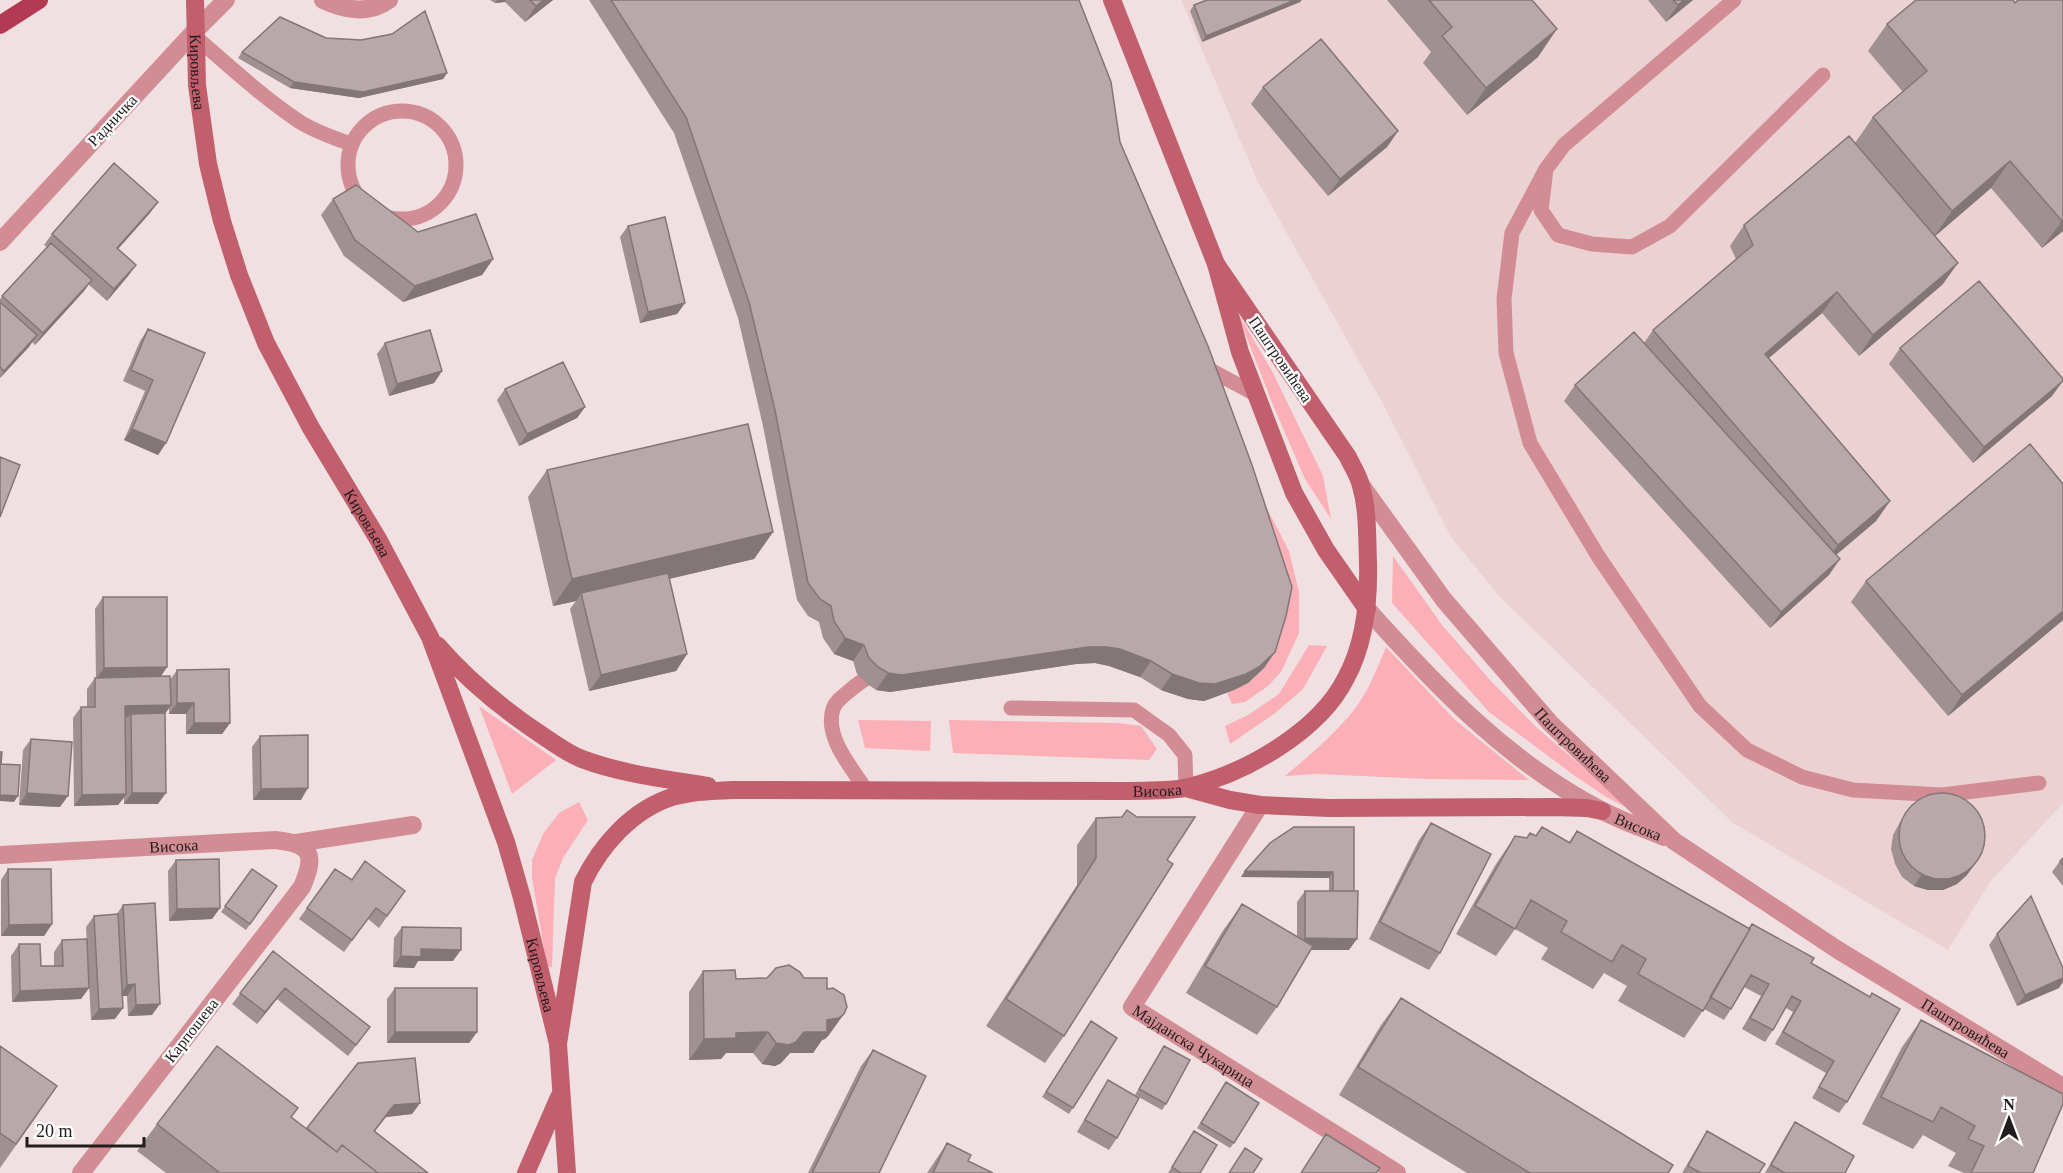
<svg xmlns="http://www.w3.org/2000/svg" width="2063" height="1173" font-family="Georgia,serif">
<rect width="100%" height="100%" fill="#f1e0e1"/>
<path fill="#ecd1d3" d="M1181,0H2063V803L1990,882L1948,950L1733,823L1499,596L1451,537L1383,404L1257,180Z"/>
<path fill="#fbafb7" d="M1236,310L1272,371L1323,476L1331,519L1305,479L1273,405Z
M1245,466L1289,551L1299,592V633L1281,672L1268,686L1245,702L1232,704L1227,693L1248,683L1264,668Z
M1393,556L1442,625L1491,681L1535,726L1635,812L1608,798L1575,776L1489,712L1392,603Z
M1309,645L1327,646L1303,689L1274,714L1230,744L1225,726L1248,715L1279,694Z
M1386,647L1455,720L1529,780L1427,779L1318,774L1285,776C1309,756 1334,735 1354,710C1368,692 1377,669 1386,647Z
M479,706L556,760L512,794Z
M858,720L931,721L930,751L865,748Z
M949,720L1119,723L1141,726L1157,749L1149,760L953,753Z
M579,802L588,820L563,858L555,878L552,967H547L532,877V860L543,834L559,813Z"/>
<g fill="none" stroke-linecap="round" stroke-linejoin="round">
<path stroke="#d28d94" stroke-width="15" d="M1734,0L1564,145L1546,169L1541,210L1558,235L1592,244L1632,247L1670,226L1823,75
M192,34C227,64 261,96 300,122C316,132 334,138 351,144
M348 165a54 54 0 1 1 108 0a54 54 0 1 1-108 0Z
M1546,169L1512,233L1504,299L1506,353L1530,443L1598,556L1700,706L1747,750L1802,777L1853,790L1942,795L2039,783
M1201,365L1255,394
M1011,708L1134,710L1169,735L1185,755L1186,788
M866,790C852,768 824,737 833,709C835,702 842,697 848,692C858,683 867,677 879,672"/>
<g stroke="#d28d94" stroke-width="18">
<path d="M323,0C345,10 368,15 389,0"/>
<path d="M0,242L192,34L226,0"/>
<path id="s1" d="M1260,805L1132,1007L1397,1173"/>
<path d="M296,843L413,825"/>
<path id="s2" d="M0,855L275,840C312,844 316,854 302,887L81,1173"/>
</g>
<g stroke="#d28d94" stroke-width="18">
<path id="s3" d="M1361,485L1444,600L1550,723L1674,841L1838,950L2063,1087"/>
<path id="s4" d="M1367,609C1436,686 1508,762 1601,810C1621,821 1643,828 1664,837"/>
</g>
<g stroke="#c25f6d" stroke-width="18">
<path id="s5" d="M195,0L197,85L208,164L222,221L239,275L266,343L311,428L378,539L430,637L506,842L522,898L558,1044L567,1173"/>
<path d="M1112,0L1216,264L1240,352L1294,493L1326,550L1367,609"/>
<path d="M437,645C469,682 505,711 546,738C557,745 569,754 582,759C622,774 666,779 708,786"/>
<path d="M1186,788L1230,800L1260,805L1329,808L1552,807L1587,808L1602,811"/>
<path id="s6" d="M558,1044L583,882C601,845 632,810 672,797C692,791 712,791 732,790L1125,791C1145,790 1169,792 1189,787C1245,773 1319,732 1346,678C1365,643 1369,602 1368,563C1367,538 1368,510 1361,486C1359,476 1352,466 1348,457L1216,264"/>
<path d="M526,1173L559,1097"/>
</g>
<path stroke="#b43952" stroke-width="18" d="M0,25L39,0"/>
</g>
<path fill="#9f9092" d="M490,0H553L525,22L505,2L495,3Z
M589,0H1079L1120,142L1275,652L1264,668L1248,683L1234,690L1204,701L1188,699L1161,690L1140,677L1109,666L1095,663L1076,664L890,692L876,690L866,683L857,674L853,661L834,654L823,638L819,622L808,616L797,600L763,426L738,318L674,133Z
M1387,0H1532L1538,57L1467,115L1423,63L1431,52Z
M1648,0H1693L1666,22Z
M2063,0V231L2042,248L1991,188L1935,236L1943,284L1859,356L1822,313L1769,358L1890,501L1876,521L1836,555L1829,575L1770,628L1564,401L1575,385L1644,343L1653,330L1736,259L1730,246L1744,225L1855,143L1873,117L1903,92L1868,51L1887,24L2015,3Z
M1300,2L1202,42L1190,11L1194,5Z
M326,38L447,73L443,79L359,98L290,88L238,58L242,52Z
M1263,87L1398,131L1387,147L1328,196L1251,104Z
M333,199L418,232L493,259L482,275L403,302L344,256L321,215Z
M150,213L118,249L136,265L128,276L107,301L88,284L84,291L35,345L32,342L0,378V299L47,247L44,245L52,234Z
M628,226L685,303L677,314L640,323L620,237Z
M148,329L166,443L158,455L124,440L145,391L123,381L140,341Z
M385,343L442,371L434,383L389,396L377,354Z
M1900,348L2052,396L1973,463L1889,364Z
M505,389L585,407L577,418L519,446L497,400Z
M547,470L773,532L754,559L669,579L687,654L676,671L589,691L570,609L576,601L553,606L528,497Z
M2063,484V620L1948,716L1851,602L1866,581Z
M103,597L167,667L161,676L170,680L177,670L230,723L222,734H186V714H169V708L165,713L158,804H124V798L118,805L74,806L73,718L81,707H87V689L95,678H96L95,609Z
M260,736L301,800H253L252,747Z
M31,739L60,807L19,805L23,750Z
M1908,810L1967,875L1957,884L1943,890H1928L1914,886L1902,877L1895,864L1891,849L1893,835L1900,822Z
M1096,818L1167,860L1064,1036L1045,1063L986,1026L1077,885V845Z
M1431,823L1440,953L1429,970L1369,939L1419,840Z
M1354,827L1349,950H1310L1277,1007L1257,1035L1186,993L1222,932L1242,904L1297,937V902L1305,891H1329V878L1241,877L1245,871Z
M1542,827L1569,842L1577,831L1749,928L1752,924L1811,963L1847,1102L1839,1113L1812,1098L1826,1073L1775,1044L1793,1012L1786,1008L1773,1030L1765,1042L1742,1029L1761,996L1744,987L1731,1009L1724,1020L1704,1009L1684,1038L1618,1001L1627,986L1604,973L1593,989L1541,959L1548,948L1515,929L1496,956L1456,934L1496,864L1515,836L1527,838L1535,836Z
M2063,858V886L2052,872L2060,861Z
M176,860L220,908L212,919L169,921L168,871Z
M8,869L52,924L44,936H1V880Z
M252,869L277,886L246,930L221,912Z
M335,869L352,880L405,891L379,928L368,919L344,952L299,919Z
M123,905L152,1015L128,1016L127,996H123L115,1019L91,1020L86,927L94,916L116,915Z
M402,927L453,961H418L414,968L393,967L394,938Z
M1997,934L2059,988L2017,1006L1989,945Z
M62,940L89,988L81,999L12,1002L11,956L19,944L41,966H54V952Z
M273,951L362,1038L348,1056L277,999L257,1024L232,1004Z
M703,971L736,979L829,1035L825,1039L822,1040L813,1053H790L781,1063L775,1066L762,1064L753,1053H726L721,1059L689,1060V992Z
M395,988L477,1032L469,1043H387V999Z
M1401,998L1668,1173H1467L1339,1095L1381,1025Z
M1921,1020L2033,1173H1964L1948,1166L1956,1153L1923,1135L1913,1149L1862,1124L1902,1047Z
M1091,1021L1117,1038L1069,1114L1042,1097Z
M0,1046L38,1114L0,1168Z
M1164,1046L1166,1104L1162,1110L1135,1095Z
M873,1050L879,1173H808L861,1066Z
M1108,1080L1117,1138L1109,1150L1077,1132L1100,1092Z
M1222,1088L1234,1143L1230,1148L1197,1128Z
M420,1103L412,1114L386,1117L375,1131L428,1173H166L137,1151L157,1124L291,1117L306,1129Z
M1795,1122L1845,1173H1765L1787,1134Z
M1707,1131L1759,1173H1682L1700,1142Z
M1190,1137L1200,1173H1168Z
M947,1143L968,1161L993,1173H927Z"/>
<path fill="#827677" d="M497,0H506L505,2L495,3Z
M544,0H553L525,22L536,6Z
M1295,0H1302L1300,2L1202,42L1206,36Z
M1684,0H1693L1666,22L1678,5Z
M1557,29L1538,57L1467,115L1486,88Z
M447,73L443,79L359,98L290,88L294,82Z
M1398,131L1387,147L1328,196L1340,179Z
M2010,161L1991,188L1933,238L1952,211Z
M158,202L150,213L109,259L117,248Z
M2063,220V231L2042,248L2062,221Z
M493,259L482,275L403,302L415,286Z
M1958,263L1943,284L1859,356L1873,335Z
M136,265L128,276L107,301L114,289Z
M92,280L84,291L35,345L43,333Z
M1837,292L1822,313L1750,374L1765,354Z
M685,303L677,314L640,323L648,312Z
M37,335L29,347L0,378L4,371Z
M442,371L434,383L389,396L397,384Z
M2063,381L2052,396L1973,463L1984,447Z
M585,407L577,418L519,446L527,434Z
M132,429L166,443L158,455L124,440Z
M1890,501L1876,521L1823,566L1838,545Z
M773,532L754,559L583,599L581,593L576,601L553,606L572,579Z
M1840,559L1829,575L1770,628L1781,612Z
M2063,611V620L1948,716L1962,695Z
M845,638L864,645L853,661L834,654Z
M1088,647H1107L1120,649L1151,661L1140,677L1109,666L1095,663L1076,664L890,692L876,690L888,673Z
M1275,652L1264,668L1248,683L1234,690L1204,701L1188,699L1161,690L1172,674Z
M687,654L676,671L589,691L601,675Z
M167,667L159,679H96L104,668Z
M177,703H194L186,714H169Z
M171,705L163,717L131,714L128,717H117L125,706Z
M194,723H230L222,734H186Z
M308,788L301,800H253L261,789Z
M27,793L68,796L60,807L19,805Z
M132,793H166L158,804H124Z
M126,794L118,805L74,806L82,795Z
M0,795L18,796L14,802L0,801Z
M1975,864L1967,875L1957,884L1943,890H1928L1914,886L1922,874Z
M1245,871L1333,872L1329,878L1241,877Z
M220,908L212,919L169,921L177,909Z
M52,924L44,936H1L9,925Z
M1305,938L1357,939L1349,950H1297Z
M421,949L461,950L453,961H418L414,968L393,967L401,956Z
M2063,978V982L2059,988L2017,1006L2025,995Z
M135,984L127,996H119L127,985Z
M89,988L81,999L12,1002L20,991Z
M285,988L277,999L257,1024L265,1012Z
M160,1004L152,1015L128,1016L136,1005Z
M123,1008L115,1019L91,1020L99,1009Z
M844,1014L829,1035L825,1039L822,1040L813,1053H790L781,1063L775,1066L762,1064L776,1043L804,1032L827,1020Z
M395,1032H477L469,1043H387Z
M768,1032L753,1053H726L721,1059L689,1060L704,1039L736,1033Z
M420,1103L412,1114L386,1117L366,1142L394,1105Z"/>
<path fill="#b9a8aa" stroke="#827677" stroke-width="1.5" d="M530,0H544L536,6Z
M611,0H1079L1111,82L1120,142L1208,346L1252,465L1292,587L1286,616L1275,652L1259,667L1246,674L1215,684L1199,683L1172,674L1151,661L1120,649L1107,647H1088L902,675L888,673L878,667L869,658L864,645L845,638L834,621L831,606L820,599L808,583L775,410L749,302L686,117Z
M1207,0H1295L1206,36L1194,5Z
M1429,0H1532L1557,29L1486,88L1442,36L1452,27Z
M1673,0H1684L1678,5Z
M1916,0H2013L2015,3L2018,0H2063V220L2062,221L2010,161L1952,211L1873,117L1927,71L1887,24Z
M425,11L447,73L363,92L294,82L242,52L280,17L326,38L361,40L392,34Z
M1321,39L1398,131L1340,179L1263,87Z
M1849,136L1958,263L1873,335L1837,292L1765,354L1890,501L1838,545L1653,330L1753,245L1744,225Z
M114,163L158,202L117,248L136,265L114,289L52,234Z
M356,185L418,232L476,214L493,259L415,286L355,240L333,199Z
M665,217L685,303L648,312L628,226Z
M51,243L92,280L43,333L2,296Z
M1979,281L2063,379V381L1984,447L1900,348Z
M0,302L37,335L4,371L0,367Z
M148,329L205,353L166,443L132,429L153,380L131,370Z
M430,330L442,371L397,384L385,343Z
M1634,332L1840,559L1781,612L1575,385Z
M563,362L585,407L527,434L505,389Z
M748,424L773,532L572,579L547,470Z
M2030,444L2063,484V611L1962,695L1866,581Z
M0,457L20,465L0,517Z
M668,573L687,654L601,675L581,593Z
M103,597H167V667L104,668Z
M229,669L230,723H194V703H177V670Z
M170,676L171,705L125,706L126,794L82,795L81,707H95V678Z
M165,713L166,793H132L131,714Z
M308,735V788L261,789L260,736Z
M31,739L72,742L68,796L27,793Z
M0,752H2L1,764L20,765L18,796L0,795Z
M1899 836a43 43 0 1 1 86 0a43 43 0 1 1-86 0Z
M1127,810L1137,817H1195L1167,860L1173,864L1064,1036L1006,999L1096,858V818L1122,817Z
M1431,823L1491,854L1440,953L1380,922Z
M1294,827H1354V891H1333V872L1245,871L1270,843Z
M1542,827L1570,843L1577,831L1750,929L1703,1011L1638,974L1646,959L1622,945L1612,962L1561,932L1567,921L1531,900L1515,929L1475,906L1515,836L1527,838L1530,833L1536,836Z
M2063,858V865L2060,861Z
M219,859L220,908L177,909L176,860Z
M365,861L405,891L387,916L376,908L352,940L307,908L335,869L352,880Z
M8,869H51L52,924L9,925Z
M252,869L277,886L250,924L225,906Z
M1305,891H1358L1357,939L1305,938Z
M2031,896L2063,968V978L2025,995L1997,934Z
M155,903L160,1004L136,1005L135,984L127,985L123,905Z
M1242,904L1313,946L1277,1007L1205,966Z
M118,914L123,1008L99,1009L94,916Z
M1752,924L1814,958L1811,963L1870,997L1872,993L1900,1009L1847,1102L1819,1087L1834,1061L1783,1032L1801,1001L1792,996L1773,1030L1750,1018L1769,984L1751,975L1731,1009L1710,997L1750,929H1749Z
M402,927L461,928V950L421,949V957L401,956Z
M87,939L89,988L20,991L19,944H40L41,966H63L62,940Z
M273,951L370,1027L356,1045L285,988L265,1012L240,993Z
M789,965L800,972L804,978H827V989L833,988L844,995L847,1007L844,1014L839,1018L827,1020V1032H804L796,1042L789,1045L776,1043L768,1032L736,1033V1038L704,1039L703,971L735,970L736,979L767,978L776,968Z
M395,988H477V1032H395Z
M1401,998L1673,1165L1668,1173H1530L1358,1067Z
M1921,1020L2063,1094V1104L2033,1173H1971L1984,1146L1968,1139L1975,1126L1941,1107L1933,1122L1881,1097Z
M1091,1021L1117,1038L1073,1108L1046,1092Z
M0,1046L57,1086L16,1144L0,1133Z
M217,1046L298,1108L291,1117L337,1152L342,1145L378,1173H220L157,1124Z
M1164,1046L1190,1060L1166,1104L1139,1089Z
M873,1050L926,1076L879,1173H812Z
M415,1058L420,1103L394,1105L374,1131L428,1173H378L342,1145L337,1152L307,1128L358,1063Z
M1108,1080L1139,1098L1117,1138L1085,1120Z
M1226,1082L1259,1103L1234,1143L1201,1123Z
M1795,1122L1854,1156L1845,1173H1785L1771,1165Z
M1194,1131L1217,1145L1200,1173H1181L1172,1167Z
M1707,1131L1765,1164L1759,1173H1701L1688,1166Z
M1326,1134L1380,1168L1376,1173H1301Z
M947,1143L971,1155L968,1161L993,1173H933Z
M1245,1148L1262,1159L1253,1173H1229Z"/>
<g text-anchor="middle" stroke-width="4.5" stroke-linejoin="round" paint-order="stroke">
<g font-size="16" fill="#221c1d" stroke="#fff">
<text dy="6" stroke="none"><textPath href="#s5" startOffset="72">Кировљева</textPath></text>
<text transform="translate(112 120) rotate(-47)" y="6">Радничка</text>
<text transform="translate(1281 359) rotate(56)" y="6">Паштровићева</text>
<text dy="6" stroke="none"><textPath href="#s5" startOffset="560">Кировљева</textPath></text>
<text dy="6" stroke="none"><textPath href="#s3" startOffset="336">Паштровићева</textPath></text>
<text dy="6" stroke="none"><textPath href="#s6" startOffset="776">Висока</textPath></text>
<text dy="6" stroke="none"><textPath href="#s4" startOffset="351">Висока</textPath></text>
<text dy="6" stroke="none"><textPath href="#s2" startOffset="174">Висока</textPath></text>
<text dy="6" stroke="none"><textPath href="#s5" startOffset="1046">Кировљева</textPath></text>
<text dy="6" stroke="none"><textPath href="#s3" startOffset="822">Паштровићева</textPath></text>
<text transform="translate(191 1030) rotate(-52)" y="6">Карпошева</text>
<text dy="6" stroke="none"><textPath href="#s1" startOffset="312">Мајданска Чукарица</textPath></text>
</g>
</g>
<g transform="translate(2009 1119)" stroke="#ffffff" stroke-width="4.5" paint-order="stroke">
<path d="M0-4.5L10 22L0 15L-10 22Z" fill="#221c1d"/>
<text y="-9" font-size="16" font-weight="bold" text-anchor="middle" fill="#221c1d">N</text>
</g>
<path d="M27 1137v9h117v-9" fill="none" stroke="#221c1d" stroke-width="3"/>
<text x="36" y="1137" font-size="18" fill="#221c1d" stroke="#ffffff" stroke-width="4.5" paint-order="stroke">20 m</text>
</svg>
